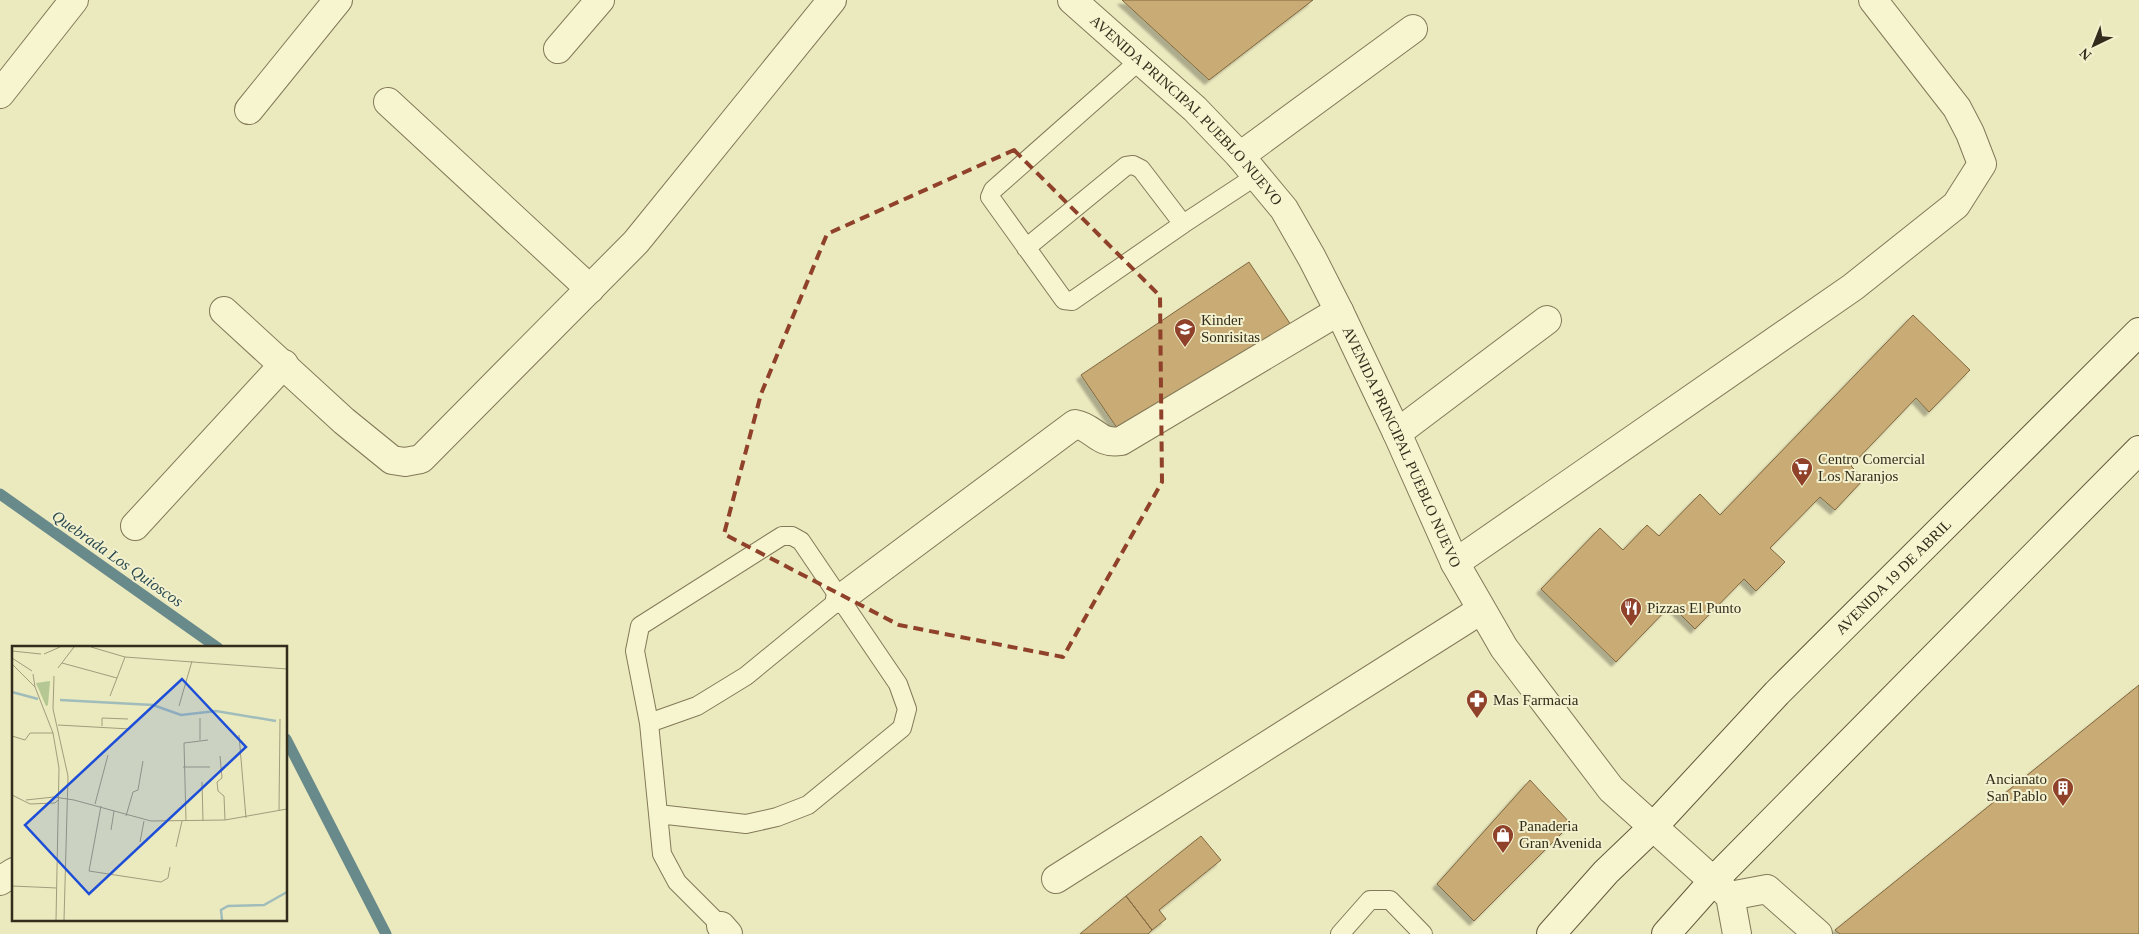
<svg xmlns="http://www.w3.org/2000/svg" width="2139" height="934" font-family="Georgia,serif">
<defs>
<filter id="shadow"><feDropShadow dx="-4.5" dy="4.5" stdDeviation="1" flood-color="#0004"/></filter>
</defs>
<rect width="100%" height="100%" fill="#ebe9be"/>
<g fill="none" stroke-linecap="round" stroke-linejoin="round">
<path stroke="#698a8a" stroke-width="11" d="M0,494L218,648
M286,739L386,934"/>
</g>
<path fill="#c8ab75" stroke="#81683f" filter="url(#shadow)" d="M1122,0H1313L1209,80Z
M1249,262L1297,334L1130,447L1081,375Z
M1913,315L1970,370L1929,412L1916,398L1851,466L1864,479L1835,510L1820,497L1770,548L1785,562L1756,591L1744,579L1695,629L1671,605L1616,662L1541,589L1600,528L1623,550L1647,525L1659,536L1700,494L1720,515Z
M2139,685V934H1840L1835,930Z
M1530,780L1571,824L1474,921L1437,884Z
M1201,836L1221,860L1159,910L1166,919L1152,930L1126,896Z
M1126,896L1152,930L1148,934H1080Z"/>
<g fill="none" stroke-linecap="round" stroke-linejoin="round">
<g stroke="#837958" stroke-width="20">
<path id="lane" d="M1139,61L993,190L990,197L1064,300L1072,301L1183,224L1256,176
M1026,248L1126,166L1133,165L1141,169L1183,224
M649,723L697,706L746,676L840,599
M658,814L746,824L777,817L808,805L902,728L907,709L898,684L801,541L792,536H782L640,626L635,651L649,723L662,854L677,882L721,926
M1340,934L1370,900H1390L1423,934"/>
</g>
<g stroke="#837958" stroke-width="30">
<g id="street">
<path id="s1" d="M1072,0L1195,109L1240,156L1284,209L1312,258L1339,311L1397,433L1455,563L1504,648L1611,789L1730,896L1737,934"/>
<path d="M558,49L600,0"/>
<path d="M0,94L74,0"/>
<path d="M388,102L590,289"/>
<path d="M249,110L338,0"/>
<path d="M1240,156L1413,29"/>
<path d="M224,311L344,421L392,460L405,462L421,459L636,242L832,0"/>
<path d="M1397,433L1547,320"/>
<path d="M135,526L284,364"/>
<path d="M1455,563L1853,287L1956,205L1982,164L1970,133L1957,108L1873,0"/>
<path d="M840,599L1075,424C1094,427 1098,445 1121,441L1339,311"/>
<path d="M1056,879L1481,610"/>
<path d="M0,881L14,872"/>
<path d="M1730,896L1767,889L1818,934"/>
<path d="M721,926L728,934"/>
</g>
</g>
<g stroke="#64593b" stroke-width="30">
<g id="secondary">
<path id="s2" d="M1551,934L1606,872L1653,827L1777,693L2139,332"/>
<path d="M1666,934L1713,881L2139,450"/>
</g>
</g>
<use href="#lane" stroke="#f7f5d0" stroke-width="18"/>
<use href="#street" stroke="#f7f5d0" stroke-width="28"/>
<use href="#secondary" stroke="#f7f5d0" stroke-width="28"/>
</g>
<path fill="none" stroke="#8f412a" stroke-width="4" stroke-dasharray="10 6" stroke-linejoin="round" d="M1014,150L1160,296L1162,482L1063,657L899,625L724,534L761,394L827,234Z"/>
<defs>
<g id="school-pin" transform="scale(1.125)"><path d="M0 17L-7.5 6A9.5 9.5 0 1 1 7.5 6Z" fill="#8f412a" stroke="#f3f1cd"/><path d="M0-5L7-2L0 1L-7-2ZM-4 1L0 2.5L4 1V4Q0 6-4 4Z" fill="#fff"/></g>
<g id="supermarket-pin" transform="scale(1.125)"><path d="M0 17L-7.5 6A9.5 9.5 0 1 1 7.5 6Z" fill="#8f412a" stroke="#f3f1cd"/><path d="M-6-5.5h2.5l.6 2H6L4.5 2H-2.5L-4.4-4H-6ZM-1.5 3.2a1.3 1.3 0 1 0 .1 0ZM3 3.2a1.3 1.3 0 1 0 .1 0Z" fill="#fff"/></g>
<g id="restaurant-pin" transform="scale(1.125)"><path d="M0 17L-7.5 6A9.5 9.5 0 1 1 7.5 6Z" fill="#8f412a" stroke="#f3f1cd"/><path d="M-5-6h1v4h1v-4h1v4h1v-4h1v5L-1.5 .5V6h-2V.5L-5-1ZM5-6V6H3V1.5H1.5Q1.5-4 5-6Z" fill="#fff"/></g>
<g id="pharmacy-pin" transform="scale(1.125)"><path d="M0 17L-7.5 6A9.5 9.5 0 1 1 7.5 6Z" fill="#8f412a" stroke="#f3f1cd"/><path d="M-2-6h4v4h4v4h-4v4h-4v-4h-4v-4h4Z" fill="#fff"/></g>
<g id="building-pin" transform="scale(1.125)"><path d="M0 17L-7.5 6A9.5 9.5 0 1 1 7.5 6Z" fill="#8f412a" stroke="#f3f1cd"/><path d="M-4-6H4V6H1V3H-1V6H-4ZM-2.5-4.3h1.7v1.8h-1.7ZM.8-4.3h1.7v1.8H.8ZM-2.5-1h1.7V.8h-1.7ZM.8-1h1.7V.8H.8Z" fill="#fff"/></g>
<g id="shop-pin" transform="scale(1.125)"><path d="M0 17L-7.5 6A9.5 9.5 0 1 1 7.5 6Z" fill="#8f412a" stroke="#f3f1cd"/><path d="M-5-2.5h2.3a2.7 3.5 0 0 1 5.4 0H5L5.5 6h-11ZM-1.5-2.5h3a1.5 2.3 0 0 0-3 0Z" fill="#fff"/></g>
</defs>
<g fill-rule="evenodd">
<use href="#school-pin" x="1185" y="329"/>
<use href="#supermarket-pin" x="1802" y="468"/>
<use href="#restaurant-pin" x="1631" y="608"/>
<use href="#pharmacy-pin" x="1477" y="700"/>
<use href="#building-pin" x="2063" y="788"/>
<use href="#shop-pin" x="1503" y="835"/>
</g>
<g text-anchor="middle" stroke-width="4" stroke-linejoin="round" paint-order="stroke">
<g font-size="15" fill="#332c1c" stroke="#f3f1cd">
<text dy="5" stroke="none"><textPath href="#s1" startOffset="159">AVENIDA PRINCIPAL PUEBLO NUEVO</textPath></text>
<text dy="5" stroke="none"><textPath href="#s1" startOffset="564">AVENIDA PRINCIPAL PUEBLO NUEVO</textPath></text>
<text dy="5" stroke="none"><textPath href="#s2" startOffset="495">AVENIDA 19 DE ABRIL</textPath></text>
</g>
<g font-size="15" fill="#332c1c" stroke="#f3f1cd" text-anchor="start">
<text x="1201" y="325">Kinder<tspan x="1201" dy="17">Sonrisitas</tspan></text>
<text x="1818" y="464">Centro Comercial<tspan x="1818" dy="17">Los Naranjos</tspan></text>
<text x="1647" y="613">Pizzas El Punto</text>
<text x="1493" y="705">Mas Farmacia</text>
<text x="2047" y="784" text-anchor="end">Ancianato<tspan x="2047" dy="17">San Pablo</tspan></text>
<text x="1519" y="831">Panaderia<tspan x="1519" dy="17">Gran Avenida</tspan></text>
</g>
<g font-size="16" font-style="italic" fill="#2b4b52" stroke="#f3f1cd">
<text transform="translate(118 558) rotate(35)" y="6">Quebrada Los Quioscos</text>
</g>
</g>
<g transform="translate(12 646)">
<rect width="275" height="275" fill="#ebe9be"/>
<path d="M38,35L36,59L34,60L24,37Z" fill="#b5c893"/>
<path fill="none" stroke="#a1bdbb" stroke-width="2.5" d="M0,46L26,53M48,54L141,59L169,69L204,65L264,75M210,274L209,264L216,260L252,259L275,246"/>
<path fill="none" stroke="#a19d7d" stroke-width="1" d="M79,1L113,11L275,23M0,5L29,8M32,8L48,1M0,12L20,25M50,17L105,32L113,11M0,18L23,41M46,22L62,1M21,28L23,41L41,87L47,122L44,274M42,30L41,63L56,130L52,274M98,50L105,32M167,60L180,15M188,72V94M46,79L118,83M90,80V72L116,73M227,89L234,172M0,90L13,94L18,87H41M208,110L210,132L205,136L206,145L212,150L213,174M171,121H198M190,136L191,175M0,149L18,158L43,157L46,154M14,154L42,151L62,154L139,175L213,174L275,163M83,158L96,109M89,160L77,225L149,236L156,232L158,221M267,165L268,73M114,170L121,146L126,144L131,115M174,175L172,97L196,94M99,184L102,165M128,196L132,175M164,201L170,175M0,240L45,242"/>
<path fill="#1d4ed8" fill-opacity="0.15" stroke="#1d4ed8" stroke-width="2.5" d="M170,33L234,101L77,248L13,179Z"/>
<rect width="275" height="275" fill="none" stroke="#332c1c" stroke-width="2.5"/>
</g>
<g transform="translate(2094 45) rotate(223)" stroke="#f3f1cd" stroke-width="4" paint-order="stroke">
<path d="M0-4L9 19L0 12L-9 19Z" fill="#332c1c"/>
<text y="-8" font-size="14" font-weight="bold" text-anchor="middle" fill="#332c1c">N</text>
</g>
</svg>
